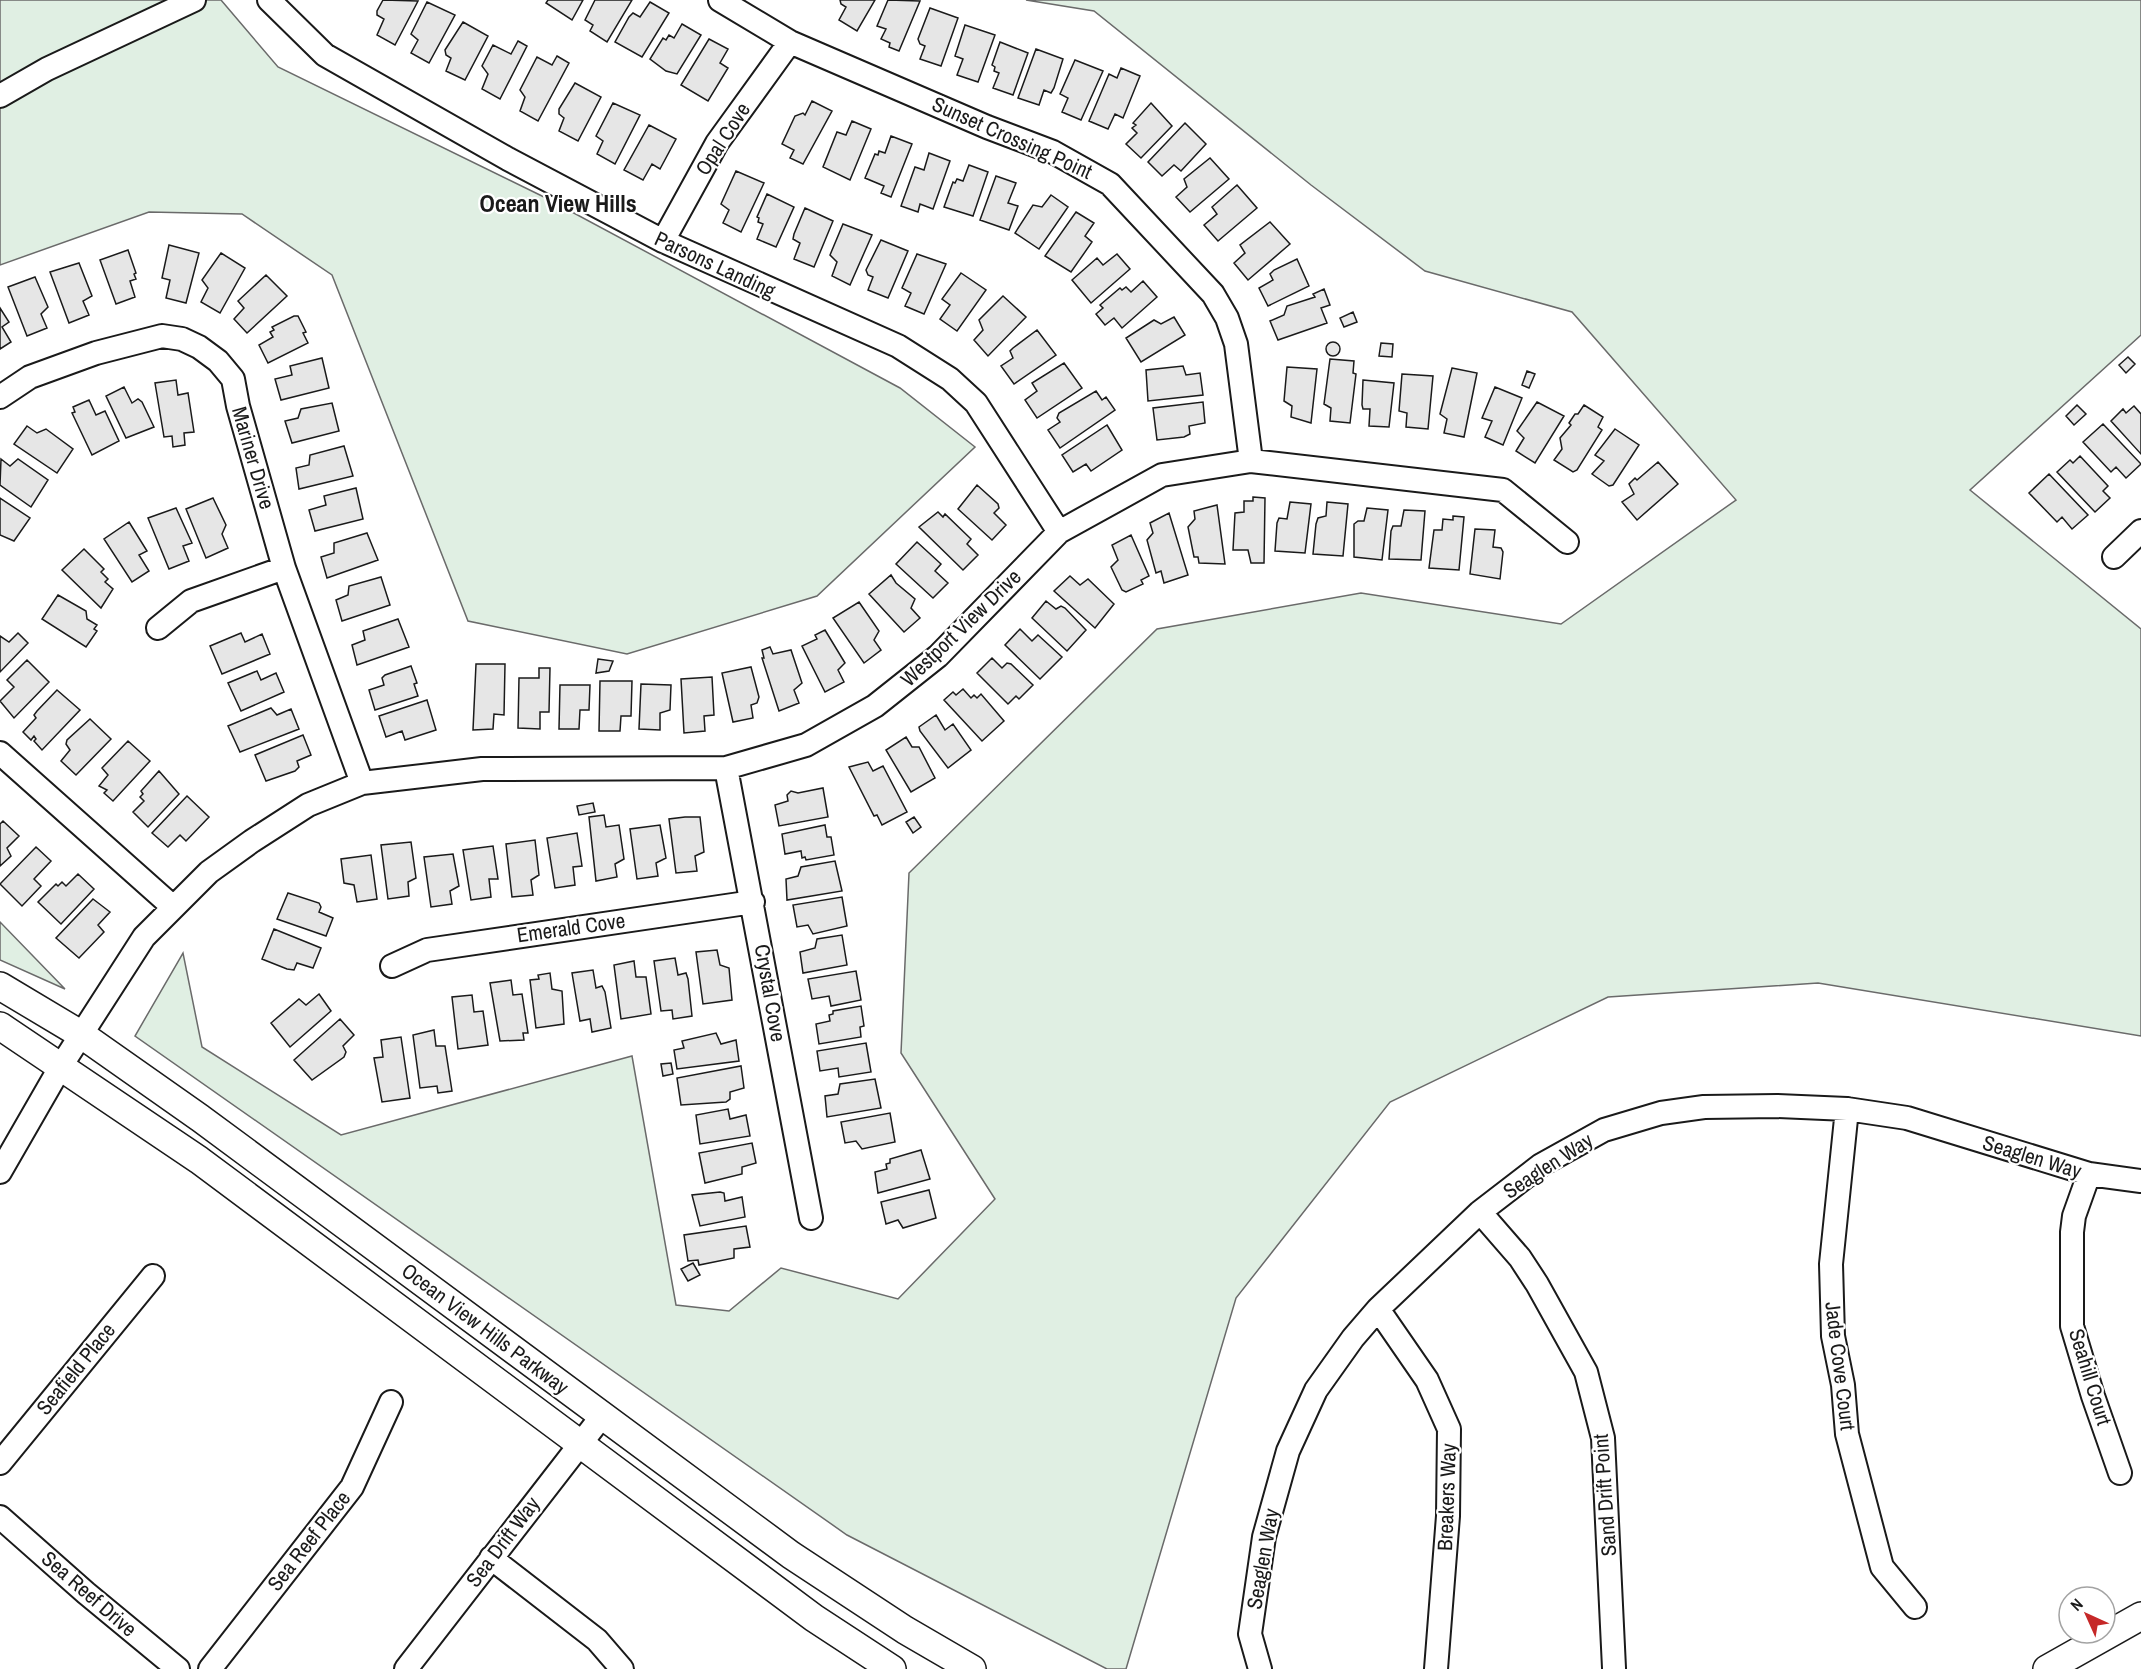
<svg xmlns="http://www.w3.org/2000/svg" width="2141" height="1669" font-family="'Archivo Narrow',sans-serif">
<rect width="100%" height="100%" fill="#fff"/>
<path fill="#e0efe3" stroke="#6a6a6a" stroke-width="1.5" d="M0,0H221L278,67L544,197L900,388L975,447L817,596L627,654L468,621L332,275L242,214L149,212L0,265Z
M1026,0H2141V335L1970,490L2141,629V1036L1818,983L1608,997L1390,1102L1236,1298L1126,1669H1107L847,1535L135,1036L183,953L202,1047L341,1135L632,1056L676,1305L729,1311L781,1268L898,1299L995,1199L901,1053L909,873L1157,629L1361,593L1561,624L1736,500L1572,312L1425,271L1311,185L1094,11Z
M0,922L65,989L0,960Z"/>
<path fill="#e6e6e6" stroke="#1a1a1a" stroke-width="1.5" d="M383,0L418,1L395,45L377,35L384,19L377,15V11Z
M548,0H583L572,20L546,3Z
M595,0H632L607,42L590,31L593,25L585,20Z
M840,0H875L857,31L839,20L846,7L841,4Z
M888,0L920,1L899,51L889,47L890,43L881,39L886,29L877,26Z
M427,2L455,15L429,63L411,53L418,40L411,34Z
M650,2L669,13L642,57L615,42L629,17L633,13L640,17Z
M930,8L958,18L941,66L920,59L925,46L920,44L918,39Z
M463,22L488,36L465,80L446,71L451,58L446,55L445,50Z
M682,24L701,35L677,74L666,71L650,59L663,38L666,40L669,35L674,38Z
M965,25L995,35L978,82L957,75L963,59L955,56Z
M709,39L728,49L720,63L728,68L708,101L681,85Z
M518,41L527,46L500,99L482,89L488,74L482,66L493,45L511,54Z
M1000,42L1028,53L1013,95L993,88L999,73L994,71L995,67L992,65Z
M1036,49L1063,59L1054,88L1051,93L1044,90L1039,105L1018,98Z
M557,56L569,63L538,121L520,111L525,97L520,90L537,57L552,65Z
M1075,60L1103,71L1081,120L1062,112L1068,98L1060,94Z
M1121,68L1140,76L1123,118L1115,114L1108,129L1089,121L1109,74L1117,78Z
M575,83L601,97L578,141L559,131L564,118L559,114V109Z
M812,101L832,111L803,164L790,158L794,150L782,144L795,116L803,113L805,115Z
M613,103L640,115L615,164L597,154L603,141L596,136Z
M1151,103L1172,126L1141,158L1126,144L1137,133L1132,128L1136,125L1133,123Z
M852,121L871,129L850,180L823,167L837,132L846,135Z
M1185,123L1206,144L1181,171L1174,165L1162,176L1148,162Z
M649,125L676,139L660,169L652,164L643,180L624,170Z
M891,136L912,144L891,197L881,193L884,186L865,178L875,154L878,155L879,151L885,153Z
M929,153L950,161L933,209L920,204L918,212L901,206L915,167L924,170Z
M1210,158L1229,179L1190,212L1176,197L1187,187L1184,179Z
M969,165L988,172L973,216L944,207L953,182L955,183L957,179L963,181Z
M736,171L764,183L741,232L723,223L729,210L721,204Z
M996,176L1016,183L1008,203L1018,206L1009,230L980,220Z
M1237,185L1257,208L1218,241L1204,225L1217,214L1212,207Z
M767,194L794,207L776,247L757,239L763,224L758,222L759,218L757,217Z
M1051,195L1068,207L1039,249L1015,233L1033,205L1042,207Z
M805,208L833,221L814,267L794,259L800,243L793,239L794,234Z
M1076,212L1094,223L1085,236L1092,242L1071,272L1045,256Z
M1270,222L1290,244L1248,280L1234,263L1245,253L1240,245Z
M843,224L872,235L850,285L832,276L837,262L830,255Z
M881,240L908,251L888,298L868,290L873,277L868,275L866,270Z
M169,245L199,253L186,303L166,298L170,280L162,278Z
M128,250L136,273L134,274L136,279L130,281L135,297L116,304L100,260Z
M221,253L245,268L220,313L201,302L208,288L202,280Z
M917,254L946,264L924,314L905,306L911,293L902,288Z
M1117,254L1130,269L1091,303L1072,280L1097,258L1103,265Z
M1297,259L1309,286L1268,306L1259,288L1273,280L1270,274L1274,270Z
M79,263L92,296L83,301L89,315L69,323L50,272Z
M961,273L986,290L957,331L940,319L950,305L942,299Z
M266,275L287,296L247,333L234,319L244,308L238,301Z
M35,277L48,307L41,314L47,328L27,336L8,287Z
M1143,281L1157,297L1122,328L1114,318L1105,325L1096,314L1103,308L1100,305L1120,288L1122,290L1126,287L1131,292Z
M1324,289L1330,305L1321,308L1327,323L1278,340L1270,321L1284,315L1287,306L1315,297L1313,294Z
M1003,296L1026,317L988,356L974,340L983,330L979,320Z
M0,308L9,322L2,327L11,342L0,349Z
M1353,312L1357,322L1344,327L1340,318Z
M294,316H298L306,332L303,333L308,343L268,363L259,345L273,337L270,332L274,330L272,327Z
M1174,317L1185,335L1141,362L1126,338L1154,320L1161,324Z
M1037,330L1056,355L1014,384L1001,366L1013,358L1010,351L1013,348Z
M1326 349a7 7 0 1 1 14 0a7 7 0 1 1-14 0Z
M1381,343L1393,344L1392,357L1379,356Z
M2128,357L2135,364L2126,373L2119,365Z
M322,358L329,388L281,400L275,379L292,375L290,366Z
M1330,359L1354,361L1353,373L1356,374L1350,423L1330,421L1331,408L1324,404Z
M1064,363L1082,388L1037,418L1025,400L1037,391L1032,383Z
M1183,366L1186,375L1200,373L1203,395L1148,401L1146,370Z
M1287,367L1317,369L1311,423L1291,417L1292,406L1284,401Z
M1452,368L1477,373L1464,437L1444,433L1447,419L1440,414Z
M1527,371L1535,374L1529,388L1522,385Z
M1402,374L1433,376L1428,429L1406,427L1407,413L1399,411Z
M176,380L178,395L188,393L194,432L184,433L185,445L173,447L172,436L164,437L155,383Z
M1363,380L1394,383L1389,427L1369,426L1370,409H1363L1362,405Z
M124,387L132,403L138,399L142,402L154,427L126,438L106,396Z
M1495,387L1522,398L1503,445L1485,437L1492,421L1482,418Z
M1096,391L1102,400L1106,397L1115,410L1060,448L1048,430L1060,422L1057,418L1059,413Z
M89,400L96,415L105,411L119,441L92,455L72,413L75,412L73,407Z
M1203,402L1205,423L1189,426L1190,434L1184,437L1157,440L1153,408Z
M1537,402L1564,416L1535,463L1516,451L1524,438L1517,431Z
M332,403L339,431L292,443L285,421L298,418L301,409Z
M1584,405L1603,417L1598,427L1602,430L1577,470L1573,472L1554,460L1562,449L1560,438L1571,425L1569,423L1575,414H1578Z
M2077,405L2086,414L2074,425L2066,416Z
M2134,406L2141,414V454L2111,421L2123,409L2126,413Z
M2103,424L2141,464L2126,478L2116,467L2111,472L2083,442Z
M1107,425L1122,450L1091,471L1086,464L1073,472L1062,455Z
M27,426L37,433L46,429L73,449L57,473L14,444Z
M1615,429L1639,445L1613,485L1609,486L1592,474L1604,461L1595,455Z
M344,446L353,476L299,489L296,468L309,465L310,455Z
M2080,456L2108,486L2103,491L2110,498L2095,512L2057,472L2070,460L2073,463Z
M1,459L10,466L18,459L48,480L31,507L0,485Z
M1658,462L1678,484L1637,520L1622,502L1634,494L1629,484L1635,478L1637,480Z
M2049,474L2088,515L2072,529L2062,517L2057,522L2029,493Z
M977,485L998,504L999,508L994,513L1006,525L992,540L958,509Z
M356,488L363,519L315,531L309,510L326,505L324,496Z
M1253,497L1265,498L1264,563H1251L1248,550H1233L1235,513L1244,512V501H1253Z
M0,498L30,518L14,541L0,535Z
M213,498L226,525L222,534L228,548L206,558L186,509Z
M1290,502L1311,504L1305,553L1275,551L1277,523L1279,518L1287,519Z
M1327,502L1348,504L1343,556L1313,554L1316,524L1318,518L1326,516Z
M1217,505L1225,564L1199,563L1198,557H1194L1188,527L1195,519L1194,511Z
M176,508L192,543L183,546L189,561L169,569L148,518Z
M1367,508L1388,510L1382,560L1354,557V524L1358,521H1364Z
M1404,510L1425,511L1421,560L1389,559L1391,531L1393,526H1401Z
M938,512L943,517L945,514L971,539L967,544L978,555L963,570L919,527Z
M1169,513L1188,575L1164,583L1161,571L1156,573L1147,540L1153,533L1150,523Z
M1453,516L1464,517L1459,570L1429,568L1434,530H1442L1443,519L1453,520Z
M129,522L147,551L139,555L149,571L132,582L104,539Z
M1475,529L1495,530L1493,547L1501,548L1503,552L1500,579L1470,574Z
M367,533L378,560L327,578L321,557L334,553V543Z
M1131,535L1149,576L1141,580L1143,584L1126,592L1122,590L1111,567L1118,560L1112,545Z
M917,542L941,564L935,571L948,583L933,598L896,564Z
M84,549L104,569L101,572L108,579L105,582L113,589L101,608L62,570Z
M891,575L896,583L915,599L911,608L920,618L904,632L869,594Z
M1070,576L1080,585L1088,579L1114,604L1095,628L1054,591Z
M381,577L390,605L342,621L336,600L348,595L349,586Z
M58,595L86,611L87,619L97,625L94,629L97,631L86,647L42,619Z
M1046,601L1056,609L1061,606L1065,608L1086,630L1067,651L1032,618Z
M859,602L879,631L874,640L881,650L864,663L833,618Z
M398,619L409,647L357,665L352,645L365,640L363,631Z
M1020,629L1032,641L1038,635L1062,657L1040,679L1005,645Z
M825,630L845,663L838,670L844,682L825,692L802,646L817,639L815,635Z
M18,633L28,643L0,672V636L9,642Z
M241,633L245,642L262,634L270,654L222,674L210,646Z
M770,647L773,654L791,650L802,683L794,690L799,703L779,711L762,658H764L762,650Z
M992,658L1002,668L1007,663L1011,664L1033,685L1019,699L1016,696L1008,704L977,673Z
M598,659L613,661L609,671L596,673Z
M27,660L49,682L14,718L0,701L14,687L7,680Z
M476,664H505L504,715L494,714L493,729L473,730Z
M411,666L417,683L414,684L418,696L375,710L369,690L384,685L382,678L385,675Z
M751,667L759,697L757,703L751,705L753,718L733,722L722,673Z
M539,668H550L549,712H540V729L518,728L519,678H539Z
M257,671L261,680L276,673L284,692L241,711L228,683Z
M712,677L714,715L704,716L705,731L684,733L681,679Z
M600,681H632L631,716H621L620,731H599Z
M641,684L671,685L670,710L660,713V730L639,729Z
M560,685H590L589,710H580L579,729H559Z
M963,689L971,698L974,695L977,698L981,694L1004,721L982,741L944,700L953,692L956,695Z
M57,690L80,710L42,750L34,741L36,739L34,736L31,740L23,732L36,718L34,715L37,711Z
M427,700L436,730L405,740L402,731L386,737L379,716Z
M271,708L277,715L291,709L299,729L240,752L228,726Z
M936,715L945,730L953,724L971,750L948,768L920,731L919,727Z
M90,719L111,739L76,775L61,761L70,750L66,744L67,740Z
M303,735L311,755L297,761L299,767L295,771L266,781L255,755Z
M906,737L912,747H919L935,778L911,792L886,750Z
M128,741L150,761L113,801L104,793L107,790L99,786L108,775L102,768Z
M868,762L873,771L883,766L907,812L882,825L877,815L874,816L849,767Z
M159,771L179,794L148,827L133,812L144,801L140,797L143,794L141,791Z
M823,788L828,817L779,826L775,805L788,801L787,795L791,791L798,793Z
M187,796L209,817L186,841L180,835L168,847L152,833Z
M593,803L595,812L579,815L577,806Z
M604,815L606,827L619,825L624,859L615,864L617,877L596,881L589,817Z
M685,817H700L704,852L695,856L697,871L676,873L669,819Z
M914,817L921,827L913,833L906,822Z
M3,821L19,836L7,848L11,856L0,866V824Z
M660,825L666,858L656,863L658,876L637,879L630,829Z
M825,825L827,837H831L834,855L806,860L805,857L802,858L801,851L785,854L782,834Z
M577,833L582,866L573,867L575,885L555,888L547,838Z
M535,840L539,875L531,880L533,895L512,897L506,844Z
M411,842L416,878L408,882L409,896L388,899L381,845Z
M493,846L498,879H489L491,897L471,900L463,850Z
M36,847L51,861L34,879L41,886L22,906L0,884Z
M453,854L459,886L450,891L452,904L431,907L424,857Z
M371,855L377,899L357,902L354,885L344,883L341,859Z
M835,861L842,891L787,900L786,879L798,876L801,867Z
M78,874L94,889L61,924L38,902L56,884L58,886L62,882L66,886Z
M288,893L319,903L321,907L319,912L333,918L326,936L277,919Z
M842,897L847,926L813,934L808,925L797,927L793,905Z
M93,899L110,912L98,925L104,932L79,958L56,938Z
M274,929L321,948L313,968L297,963L294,970L287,969L262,959Z
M842,935L847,965L803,973L800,952L815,948L817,939Z
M717,950L720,965L729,968L732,1000L703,1004L696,952Z
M675,958L678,975L686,973L688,979L692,1016L673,1019L672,1010L661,1011L654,961Z
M634,961L636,977H646L651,1014L621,1019L614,965Z
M593,970L596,988L602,986L605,992L611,1028L592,1032L590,1019L580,1021L572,973Z
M856,971L861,1000L831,1006L829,996L812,999L808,979Z
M550,973L552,989L562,991L564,1024L536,1028L530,980L539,979L538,975Z
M511,980L513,995L522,994L528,1033H523L524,1040L500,1041L490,983Z
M319,994L331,1011L290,1047L271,1023L299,999L306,1005Z
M472,995L474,1012L483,1011L488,1045L458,1049L452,997Z
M861,1006L864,1026L860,1027L861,1037L819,1044L816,1024L830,1021L829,1015L833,1014V1011Z
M340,1019L354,1035L343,1046L346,1052L344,1057L312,1080L294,1060Z
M434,1030L436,1046H445L452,1091L438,1093L437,1086L420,1088L413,1035Z
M716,1033L721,1044L736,1040L739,1061L677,1069L674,1050L684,1048L682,1041Z
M401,1037L410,1098L382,1102L374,1058L383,1057L381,1040Z
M866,1043L871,1072L839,1077L838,1068L820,1071L817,1051Z
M671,1063L673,1074L663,1076L661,1064Z
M741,1066L744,1088L730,1092V1099L726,1102L681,1105L677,1078Z
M875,1079L881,1108L827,1117L825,1096L838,1094L840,1084Z
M728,1109L730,1119L746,1115L750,1136L700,1144L696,1115Z
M890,1113L895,1142L862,1149L856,1141L845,1143L841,1122Z
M752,1143L756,1163L742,1167V1174L705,1183L699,1153Z
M921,1150L930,1179L878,1193L875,1172L887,1169L886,1164L890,1163V1159Z
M929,1190L936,1218L903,1228L898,1220L886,1224L881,1202Z
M720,1192L724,1193L725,1201L742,1197L745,1217L700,1226L692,1195Z
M746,1226L750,1247L734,1249V1258L699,1265L698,1260L688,1261L684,1235Z
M693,1263L700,1275L688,1281L681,1269Z"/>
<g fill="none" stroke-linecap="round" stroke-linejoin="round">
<g stroke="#1a1a1a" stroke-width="26">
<path id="minor" d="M269,0L325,55L508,159L663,241L898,346L950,379L976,403L1059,532
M720,0L790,42L987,127L1053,152L1110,184L1213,294L1227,318L1236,344L1251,461
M0,96L47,69L194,0
M663,241L717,143L790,42
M0,397L30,377L96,353L162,336L182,339L199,347L218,361L233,379L238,406L284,568L362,783
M2114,557L2141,531
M158,628L191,601L284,568
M0,753L173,907
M726,768L811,1218
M392,966L427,950L753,902
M1847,1109L1831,1264L1833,1336L1843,1385L1847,1434L1882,1567L1915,1607
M0,1172L61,1066L144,937L209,872L252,841L308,805L362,783L482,769L726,768L806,745L875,706L938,656L1059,532L1162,475L1251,461L1503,490L1567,542
M2089,1174L2074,1216L2072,1232V1326L2093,1396L2120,1473
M1480,1212L1520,1258L1537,1284L1586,1372L1603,1438L1614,1668
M1378,1309L1427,1380L1449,1429L1448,1516L1436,1669
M0,1463L153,1276
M0,1517L86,1593L178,1669
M491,1558L597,1640L622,1669
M210,1669L352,1487L391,1402
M406,1669L602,1416
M1260,1669L1250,1634L1264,1537L1288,1451L1316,1390L1353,1338L1378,1309L1480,1212L1541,1165L1604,1130L1661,1113L1704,1107L1777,1106L1847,1109L1907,1118L2089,1174L2141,1181"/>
</g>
<g stroke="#1a1a1a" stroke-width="30">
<path id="major" d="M0,986L82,1035L200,1118L791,1555L905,1630L972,1669
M0,1026L199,1160L814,1618L892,1669
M2047,1669L2141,1616"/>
</g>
<use href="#minor" stroke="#fff" stroke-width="22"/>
<use href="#major" stroke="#fff" stroke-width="27"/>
</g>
<g text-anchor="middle" stroke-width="4.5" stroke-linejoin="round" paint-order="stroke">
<g font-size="21" fill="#1a1a1a" stroke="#fff">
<text transform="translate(1012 138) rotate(24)" y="7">Sunset Crossing Point</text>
<text transform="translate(723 139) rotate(-57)" y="7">Opal Cove</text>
<text transform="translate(715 265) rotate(25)" y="7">Parsons Landing</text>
<text transform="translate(253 458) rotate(74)" y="7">Mariner Drive</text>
<text transform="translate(961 628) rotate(-44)" y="7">Westport View Drive</text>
<text transform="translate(571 928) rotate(-8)" y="7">Emerald Cove</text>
<text transform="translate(770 993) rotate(80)" y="7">Crystal Cove</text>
<text transform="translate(2032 1157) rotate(17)" y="7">Seaglen Way</text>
<text transform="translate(1548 1166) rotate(-33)" y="7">Seaglen Way</text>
<text transform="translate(485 1329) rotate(37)" y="7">Ocean View Hills Parkway</text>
<text transform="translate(1840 1366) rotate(83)" y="7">Jade Cove Court</text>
<text transform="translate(76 1369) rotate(-51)" y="7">Seafield Place</text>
<text transform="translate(2090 1377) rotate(73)" y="7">Seahill Court</text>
<text transform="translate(1605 1495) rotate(-94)" y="7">Sand Drift Point</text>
<text transform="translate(1447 1497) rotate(-88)" y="7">Breakers Way</text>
<text transform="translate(309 1541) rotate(-52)" y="7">Sea Reef Place</text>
<text transform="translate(503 1542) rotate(-53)" y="7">Sea Drift Way</text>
<text transform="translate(1263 1559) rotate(-80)" y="7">Seaglen Way</text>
<text transform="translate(89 1594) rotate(41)" y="7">Sea Reef Drive</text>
</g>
<g font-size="24" font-weight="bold" fill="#1a1a1a" stroke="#fff">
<text x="558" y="212">Ocean View Hills</text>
</g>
</g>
<g transform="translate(2087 1615) rotate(315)"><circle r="28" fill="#ffffff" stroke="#a3a3a3" stroke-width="1.5"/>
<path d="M0-4.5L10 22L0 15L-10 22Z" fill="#c62828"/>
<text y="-9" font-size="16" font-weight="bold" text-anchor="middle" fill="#1a1a1a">N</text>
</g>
</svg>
